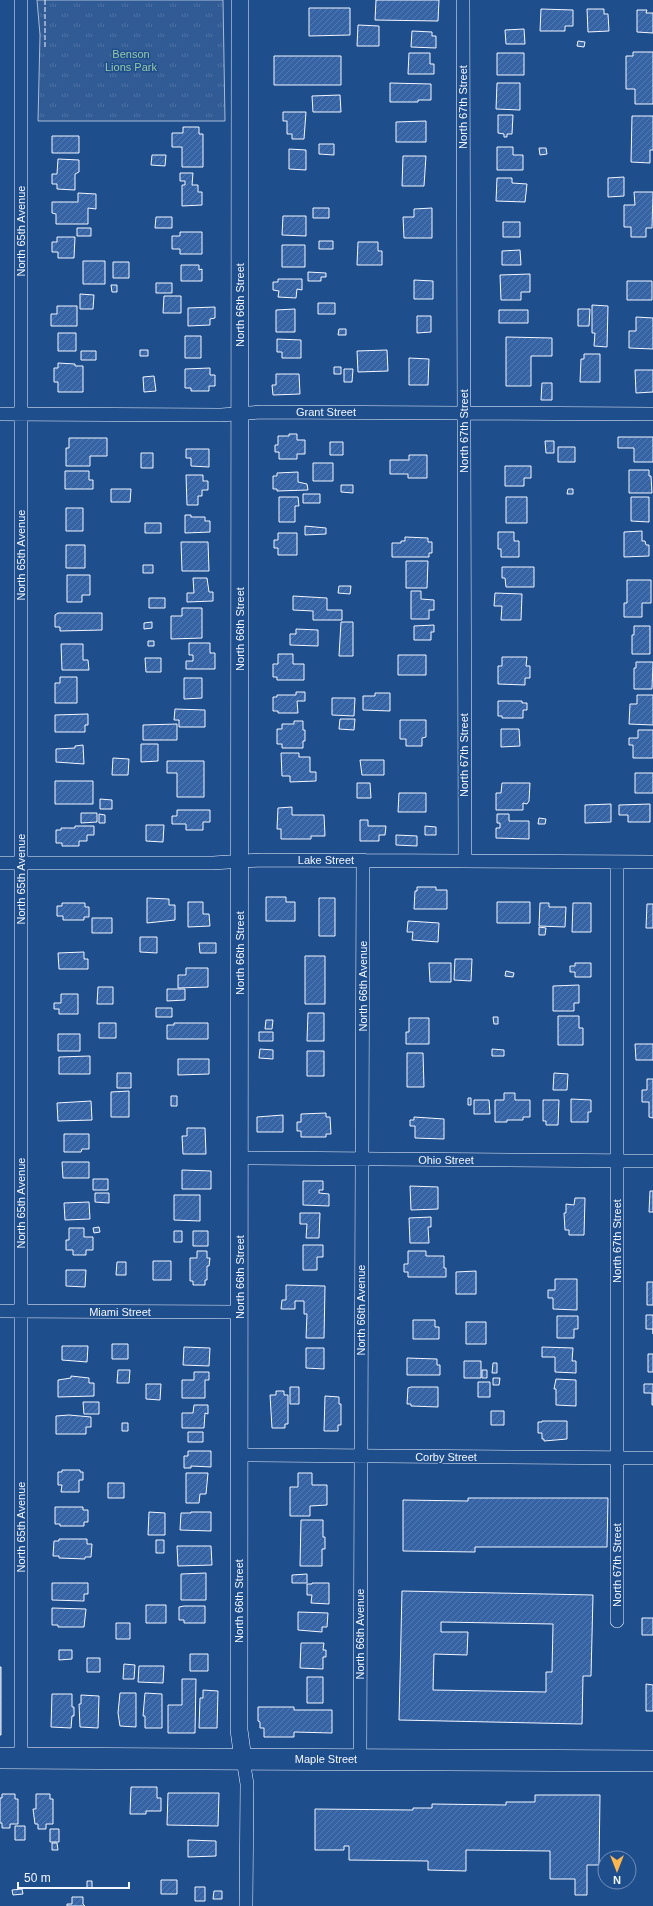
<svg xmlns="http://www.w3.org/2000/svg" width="653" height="1906" font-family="Helvetica,sans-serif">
<defs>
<pattern id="park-tufts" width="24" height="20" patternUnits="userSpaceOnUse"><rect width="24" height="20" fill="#305b95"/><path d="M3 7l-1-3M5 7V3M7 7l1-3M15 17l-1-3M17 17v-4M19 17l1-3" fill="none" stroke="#4e73a5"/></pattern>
<pattern id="building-hatch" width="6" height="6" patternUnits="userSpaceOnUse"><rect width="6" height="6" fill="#3563a3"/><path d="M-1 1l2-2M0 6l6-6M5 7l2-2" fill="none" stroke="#537ab1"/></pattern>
</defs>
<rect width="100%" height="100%" fill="#1f4e8c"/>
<path fill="url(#park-tufts)" stroke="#a8bbd7" d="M37,0H223L225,121H38L40,35Z"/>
<path fill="url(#building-hatch)" stroke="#f2f6ff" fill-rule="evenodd" d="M376,0H439L438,21L375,20Z
M309,8H350V35L309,36Z
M541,9L573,10V26H565V31H540Z
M587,9H604V14H608L609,31L588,32Z
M637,10H647L646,13H653V33L637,32Z
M358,25L379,26V46H357Z
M524,29L525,44H506L505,30Z
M412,31L432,32V36H436V48L411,47Z
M578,41L585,42L584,47L577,46Z
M633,52H653V104H635V89H626V56H633Z
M409,53H430V64H434V74H408Z
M497,53H524V75H497Z
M274,56H341V85H274Z
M390,83L431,84V100H418V102H390Z
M497,83H520V110L496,109Z
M340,95L341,112H313L312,96Z
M283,112H306L304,139H292V134H287V121H283Z
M498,115H513L512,134H507V137H504V134L498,133Z
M632,116H653V150H650V163L631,162Z
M426,121V142H396V122Z
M183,127H199V134H203V167H182V147H172V133H183Z
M52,136H79V153H52Z
M319,144H334V155L319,154Z
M497,147H513V155H523V170H497Z
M539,148H546L547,154L540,155Z
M289,149L306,150V170L289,169Z
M152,155H166L165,166L151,165Z
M403,156H426L424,186H402Z
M58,159L79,160V172L75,174V190L57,189V184H52V174H57Z
M180,173H193L192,185H198V192H202V205L182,206V185H185V181H180Z
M624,177V196L608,197V178Z
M497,178H512V183L527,184L525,202L496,201Z
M634,192H653L652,228H646V237H631V227H624V205H635Z
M78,193L96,194V209L88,208V224H56V214L52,213V202H78Z
M313,208H329V218H313Z
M432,208V238H404L403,217H414V209Z
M283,216H306V236L282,235Z
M156,217H172V228H155Z
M503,222H520V237H503Z
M77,228H91V236H77Z
M180,232H202V254H180V249H172V236H180Z
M57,237H75L74,258H58V252H52V242H57Z
M319,241H333V249H319Z
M358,242H378V251H382V265H357Z
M282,245H305V267H282Z
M520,250L521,265H502V251Z
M83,261H105V284H83Z
M113,262H129V278H113Z
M181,265H199V270L202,269V281H181Z
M308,272L326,273V277H321V281H308Z
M530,274V292H521V300H501L500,275Z
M278,279H302V290L297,289L296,298L278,297L279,291L273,290V282H278Z
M414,280L433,281V299H414Z
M627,281H652V300H627Z
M156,283H172V293H156Z
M111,285H117V292H112Z
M80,294L94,295L93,309H80Z
M164,296H181V313H163Z
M318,303H335V314H318Z
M592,305L608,306L607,347L594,346L595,333H592Z
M57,306H77V326H51V314H57Z
M215,307V318L210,319V325L188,326V308Z
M295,309V332H276V310Z
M578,309H590L589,326H578Z
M499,310H528V323H499Z
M417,316H431V332L417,333Z
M636,317L653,318V349L629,348V331H636Z
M339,329H346V335H338Z
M58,333H76V351H58Z
M185,336H201V358H185Z
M506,337L552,338V356H531V386H506Z
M277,339L301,340V358H282V352H277Z
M140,350H148V356H140Z
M387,350L388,371L358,372L357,351Z
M81,351H96V360H81Z
M584,354H600V382H580L581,359H584Z
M409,358L429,359L428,385H409Z
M58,363L75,364V366H83V392H58V382H54V368H58Z
M334,367H341V374H334Z
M210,368V375H215V386H209V391H191V388H185V369Z
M344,369H353L352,382H344Z
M635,370H653V392L636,393Z
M276,374H299L300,394L273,395L272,385H276Z
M154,376L156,391L144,392L143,377Z
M542,383H552V400H541Z
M289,434H297V440H305V454H297V459H279V452H275V445H278V436H289Z
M618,437H653V462H634V448H618Z
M69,438H107V456H90V466H66V448H69Z
M545,441H554V453H546Z
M330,442H343V455H330Z
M558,447H575V462H558Z
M186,449H209V467L191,466V458H186Z
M141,453H153V468H141Z
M409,455H427V478H408V474H390V460H409Z
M313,463H333V481H313Z
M505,466H531V478H524V486H505Z
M629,470H649V476H651L652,493H629Z
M65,471H89V480H93V489H65Z
M298,472V482L307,484L308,490L277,491V489H273V476H277V473Z
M186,475H203V481H208V490H202V496H198V505H187Z
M341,485H353V493L341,492Z
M111,489H131L130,502H111Z
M568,489H573V494H567Z
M303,494H320V503H303Z
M279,497H298L299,506H295V522H279Z
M506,497H527V523H506Z
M631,497H649V522L631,521Z
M66,508H83V531H66Z
M185,515H191V517H205V521H210V532L185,533Z
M145,523H161V533H145Z
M305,526L326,528V534L305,535Z
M642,531V541H645L646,545H649V556L624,557V532Z
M498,532H514V541H519V557H501V549H498Z
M278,533H297V555H278V548H274V540H278Z
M405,537L428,538V542H432V553H429V557H392V543H401V541H405Z
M181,542H208L209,571H182Z
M66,545H85V568H66Z
M406,561H428L427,588H406Z
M143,565H153V573H143Z
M502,567H534V587H506L505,578H502Z
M67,575H90V595H82V602H67Z
M193,578H207L209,592H213V601L187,602V593H194Z
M627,580H651V603H642V617H624V603H627Z
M339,586H351L350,594L338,593Z
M411,591H421V599L434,600V610H429V619H411Z
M495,593L522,594L521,620H501L502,606H494Z
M293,596L327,598V610H342V620H313V611L293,610Z
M149,598H165V608H149Z
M182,608H202V638L171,639V616H182Z
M58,613H102V630L60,631V627H55V615Z
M152,622V628L144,629V623Z
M341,622H353V656H339Z
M434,625V632H431V640H414V626Z
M634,626H650V654H632V635H634Z
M296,629L318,630V646L290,645V634H296Z
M148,641H154V646H148Z
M189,643H210V653H215V669H186V661H193V655H189Z
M61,644H83V660H88L89,670H62Z
M278,654H293V664H304V680H277V677H273V664H278Z
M398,655H426V675H398Z
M502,657H527L526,666H530V678H525V685L498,684V666H502Z
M145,658H161V672H146Z
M636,662H653L652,689H634V668H636Z
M60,677H77V703H55V683H60Z
M184,678H202V698L184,699Z
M296,692H305V701H297L298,713H278V711H273V697H277V695H296Z
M375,693H390V711L363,710V696H375Z
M637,695H653V725L629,724L630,704H637Z
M332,698H355L354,716L332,715Z
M498,701H522V703H527V710H523V718H502V716H498Z
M175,709L205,710V727H179V720H174Z
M88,714V725H85V732H55V715Z
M340,719H355L354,730L339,729Z
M400,720H426V737L422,738V746H406V739H400Z
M294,721H303V730H305V741H303V748H282V744H277V729H282V724H294Z
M177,724V740H143V725Z
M501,729H519L520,746L501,747Z
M638,730H653V758H633V745H629V738H638Z
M141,744H158V761L141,762Z
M83,745L84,764L56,762V749L75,748V746Z
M281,753H299V757H310V772H316V781L290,782V776H282Z
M113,758L129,759L128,775H112Z
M360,760H384V775H362Z
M167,761H204V797H177V773H167Z
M635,773H653V793H635Z
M55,781H93V804H55Z
M357,783H370L371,798H357Z
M502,783H530L529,801L527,804L523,803V810H496V793H501Z
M399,793H426V812H398Z
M100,799L112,800V809H100Z
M611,804V822L585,823V805Z
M650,804V822H628V815H619V805Z
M292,807V815H324L325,836H311V839H281V829H277L278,808Z
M177,810H210V822H203V830H186V824H172V816H177Z
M81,813H97V822L81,823Z
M99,814L105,815V823H99Z
M497,814H509V821H529V839L496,838V828H500V823H497Z
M539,818L546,819L545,824H538Z
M360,820H368V826H386L385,835H379V841H360Z
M146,825H164L163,842L146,841Z
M75,826H94V835H87V841H79V846H62V843H56V830H61V828H75Z
M425,826L436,827V835H425Z
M396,835L417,836V846L396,845Z
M417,887H436V890H447V909H414L415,891H417Z
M266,897H286V902H295V921H266Z
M147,898L169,899V905H175V920L147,923Z
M319,898H335V936H319Z
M188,902H203V914H209L210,926L188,927Z
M497,902H530V923H497Z
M62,903H85V907H89V917H84V920H63V916H57V906H62Z
M540,903H549V907H566L565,927L539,926Z
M573,903H591V932H572Z
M647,904H653V928H646Z
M92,918H112V933H92Z
M408,921L439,923L438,942L412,940L413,932H407Z
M539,927L546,928L545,935H539Z
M140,937H157V953L140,952Z
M199,943H216V953H200Z
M84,952V959H88V969H59L58,953Z
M305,956H325V1004H305Z
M455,959H472L471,981L454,980Z
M429,963H451V982H430Z
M575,963H591V977H575V972H570V966H575Z
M186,968H208V987L178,988V975H186Z
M506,971L514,973L513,977L505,976Z
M579,985V1003H574V1011H553V986Z
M98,987H113V1004H97Z
M167,989H185V1000L167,1001Z
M61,994H78V1014H59V1009H54V1003H61Z
M156,1008H172V1017H156Z
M308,1013H324V1041H307Z
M558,1016H579V1028H583V1045H558Z
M493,1017H498V1024H494Z
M409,1018H429V1044H406V1032H409Z
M266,1020H273L272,1029H265Z
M99,1023H116V1038H99Z
M174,1023H208V1039H167V1025H174Z
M259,1032H273V1041H259Z
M58,1034H80V1051H58Z
M635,1044H653V1060H636Z
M260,1049L273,1050V1059L259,1058Z
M492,1049L504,1050V1056H492Z
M307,1051H324V1076H307Z
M407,1053H423L424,1087H407Z
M90,1056V1074H59V1057Z
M178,1059H209V1074L178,1075Z
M117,1073H131V1088H117Z
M554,1073L568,1074L567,1090H553Z
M647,1079H653V1118L649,1117V1102H642V1090H647Z
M129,1091V1117H111V1092Z
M504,1093H515V1100H530V1117H523V1120H507V1122H495V1100H504Z
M171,1096H177V1106H171Z
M468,1098H471V1105H468Z
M571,1099L591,1100V1112H588V1122H571Z
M474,1100H489L490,1114H474Z
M543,1100H559L558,1125H546V1121H543Z
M91,1101L92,1120L58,1121L57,1103Z
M326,1113V1117H330L331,1134H326V1137H301V1131H297V1122H301V1114Z
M283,1115V1132H257V1117Z
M414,1117L444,1119V1139L415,1138V1126H410V1120H414Z
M187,1128H205L206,1154H183L182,1136H187Z
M64,1134H89V1149H82L81,1152H64Z
M62,1162H89V1178H63Z
M182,1170L211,1171V1189H182Z
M93,1179H108V1190H93Z
M303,1181H323V1190H319V1193L329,1194V1206L303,1205Z
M410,1186L438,1187V1209L411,1210Z
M650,1191H653V1212H649Z
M95,1193H109V1203L95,1202Z
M174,1195H200V1221L174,1220Z
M575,1198H585L584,1235H569V1230H565L564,1213H566V1204L574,1205Z
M89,1202L90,1219L65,1220L64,1203Z
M300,1213H320L319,1238H306L307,1224H300Z
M431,1217V1227H428L429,1243H410L409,1218Z
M99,1227L100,1232L94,1233L93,1228Z
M69,1228H84V1237H93V1250H86V1255H73V1250H66V1240H69Z
M174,1231H182V1242H174Z
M193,1231H208V1246H193Z
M303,1245H323V1257H317V1270H303Z
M197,1251H207V1258H210L209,1266H207V1280H205V1285H193V1281H190V1258H197Z
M408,1251H426V1256H444V1268H446V1277H408V1272H404V1264H408Z
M153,1261H171V1280H153Z
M117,1262H126V1275H116Z
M66,1270H86L85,1287L66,1286Z
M476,1271V1294H456V1272Z
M555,1279H577V1310L553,1309V1298H548V1290H555Z
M647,1282H653V1305H647Z
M286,1285L325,1286L324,1338H306L307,1314H304V1301H295V1309H281L282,1300H286Z
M646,1315H653V1334V1329H646Z
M557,1316H578V1329H574V1338H557Z
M413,1320H435V1327H439V1339H413Z
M466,1322H486V1344H466Z
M112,1344H128V1359H112Z
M62,1346H88L87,1362L62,1360Z
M184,1347L210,1348L209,1366L183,1365Z
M542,1347L573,1348L572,1361H576V1373L555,1372V1357H542Z
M306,1348H324V1369L306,1368Z
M648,1354H653V1372H648Z
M407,1358L437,1359V1365H440V1375H407Z
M464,1361H481V1378H464Z
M493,1363H497V1373H492Z
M118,1370H130L129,1383H117Z
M482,1370H487V1378H482Z
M194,1372H209V1380H205V1398H182V1380H194Z
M71,1376L89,1378V1383H94V1396L58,1397V1380L71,1378Z
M493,1378H500L499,1385H493Z
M556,1379L576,1380V1406L556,1405V1389H554Z
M478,1382H490V1397H478Z
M146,1384H161L160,1400L146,1399Z
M644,1384H653V1405H652V1393H644Z
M290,1387H299V1404H290Z
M411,1387H438V1407L411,1406V1404H407L408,1388Z
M276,1391H284V1395H288V1424H285V1428H272L270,1395H276Z
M325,1396L339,1397V1404H341V1425H338V1431H324Z
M83,1402H99V1414H84Z
M194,1405H208V1414L205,1413L204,1428H182V1413H193Z
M491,1411H504V1425H491Z
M69,1415L91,1417V1427H86V1434H56V1416Z
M542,1421H567V1439L544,1441V1439H542V1433H538V1422H542Z
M122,1423H128V1431H122Z
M188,1432H203V1442H188Z
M188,1451H211V1467L191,1466V1468H184V1456H188Z
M62,1470H80V1472H83V1480H79V1492H61L62,1485H58V1472H62Z
M186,1473H208L206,1494H200L199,1503H186Z
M298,1473H312V1485H327V1505L310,1506V1516H290V1487H298Z
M108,1483H124V1498H108Z
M468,1498H608L607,1547H475V1552L403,1551V1500L468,1501Z
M55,1507H83V1510H88V1522H84V1526H60V1524H55Z
M149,1512L165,1513V1535H148Z
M191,1512H211V1531L180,1530L181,1513H191Z
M301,1520H323V1537H325V1549H322V1566H300Z
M59,1539H87V1544H92L91,1557H85V1559L59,1558V1556H53L54,1541H59Z
M156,1540H164V1553H156Z
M177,1546H211L212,1565L178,1566Z
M206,1573V1600H181V1574Z
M307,1574V1583H292V1575Z
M52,1583H88V1594H84V1601L52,1600Z
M312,1583H329V1604L311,1603L312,1595H307V1584H312Z
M402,1591L593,1595L591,1676H583L582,1724L399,1720ZM441,1622L553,1624L552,1672H546V1692L433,1690L434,1654L467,1655L468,1632H441Z
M146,1605H166V1623H146Z
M184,1606H205V1623H184V1620H179V1607Z
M52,1608L86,1609L84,1627H58V1625H52Z
M298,1612L328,1613L327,1627H322V1632L298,1630Z
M642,1618H653V1635H642Z
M116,1623H130V1639H116Z
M301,1643H324L323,1650H326V1657H323V1669L300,1668Z
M59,1650H72V1659L59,1660Z
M190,1654H208V1671H190Z
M87,1658H100V1672H87Z
M124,1664L135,1665L134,1679H123Z
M139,1666H164L163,1683L138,1682Z
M0,1667H1V1735H0Z
M307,1677H323V1703H307Z
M182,1679H196L195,1733H168V1705H182Z
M646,1684L653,1685V1711H646Z
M203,1690L218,1691L217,1728H199L200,1698H203Z
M120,1693H136V1727L120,1726L118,1713Z
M145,1693L162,1694V1728H145V1716H143Z
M52,1694H72V1707H74V1716H72L71,1728L51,1727Z
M81,1695L99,1696L98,1728L80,1727L79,1704H81Z
M258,1707H294V1710H332V1733L294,1732V1737H264V1728H260V1722L258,1721Z
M131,1787H157V1798H161V1811H146V1814H130Z
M168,1793H219L218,1826L167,1825Z
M2,1794H15V1799H18V1824H10V1828H2V1823H0V1798H2Z
M36,1794H50V1799H53V1824H46V1829H38V1824H35L33,1809H36Z
M535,1795H600L599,1865H587V1895H575V1879H550V1851L466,1850V1871L428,1870V1861L349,1860V1846H344V1850H315V1809L413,1810V1808H432V1804L506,1805V1802H535Z
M15,1826H25V1840H15Z
M50,1829H59V1842H50Z
M188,1840L216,1841V1856L188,1857Z
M52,1843H57L58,1850H52Z
M161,1880H177V1894H161Z
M87,1881H92V1888H87Z
M195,1887H205V1901H195Z
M22,1889L23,1894L13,1895L12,1890Z
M214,1891H222V1899H213Z
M72,1897H83V1904L85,1906H67V1904H72Z"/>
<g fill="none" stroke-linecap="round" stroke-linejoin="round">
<g stroke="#f2f6ff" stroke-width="14">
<path id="minor" d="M463,0L465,861
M0,414L221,415L262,412L653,414
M617,862V1621
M0,863H213L261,860L653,862
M240,1158L653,1161
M0,1311L239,1312
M239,1455L653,1458
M21,1758V0
M243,1759L247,1784L246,1906
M360,1759L363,860"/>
</g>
<g stroke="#f2f6ff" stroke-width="18">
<path id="tertiary" d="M240,0L239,1730L243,1759"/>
</g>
<g stroke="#f2f6ff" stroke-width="22">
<path id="primary" d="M0,1758L653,1761"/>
</g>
<use href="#minor" stroke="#1f4e8c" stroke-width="13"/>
<use href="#tertiary" stroke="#1f4e8c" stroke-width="17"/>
<use href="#primary" stroke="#1f4e8c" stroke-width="21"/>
<path stroke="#f2f6ff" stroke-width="1" stroke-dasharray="5 2" stroke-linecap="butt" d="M45,47V0"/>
</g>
<g text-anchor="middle" stroke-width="3" stroke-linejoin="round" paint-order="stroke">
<g font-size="11" fill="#97c8a6" stroke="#1f4e8c">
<text x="131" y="58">Benson<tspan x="131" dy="13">Lions Park</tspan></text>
</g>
<g font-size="11" fill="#f2f6ff" stroke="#1f4e8c">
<text transform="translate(463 107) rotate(-90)" y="4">North 67th Street</text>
<text transform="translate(21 231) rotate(-90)" y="4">North 65th Avenue</text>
<text transform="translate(240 305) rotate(-90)" y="4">North 66th Street</text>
<text x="326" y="416">Grant Street</text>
<text transform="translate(464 431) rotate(-90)" y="4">North 67th Street</text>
<text transform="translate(21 555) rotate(-90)" y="4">North 65th Avenue</text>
<text transform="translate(240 629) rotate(-90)" y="4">North 66th Street</text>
<text transform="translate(464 755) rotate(-90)" y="4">North 67th Street</text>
<text x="326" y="864">Lake Street</text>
<text transform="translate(21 879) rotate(-90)" y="4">North 65th Avenue</text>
<text transform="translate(240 953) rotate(-90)" y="4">North 66th Street</text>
<text transform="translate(363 986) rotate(-90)" y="4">North 66th Avenue</text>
<text x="446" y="1164">Ohio Street</text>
<text transform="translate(21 1203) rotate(-90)" y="4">North 65th Avenue</text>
<text transform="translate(617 1241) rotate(-90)" y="4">North 67th Street</text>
<text transform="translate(240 1277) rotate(-90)" y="4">North 66th Street</text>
<text transform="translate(361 1310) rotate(-90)" y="4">North 66th Avenue</text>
<text x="120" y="1316">Miami Street</text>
<text x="446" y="1461">Corby Street</text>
<text transform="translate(21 1527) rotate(-90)" y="4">North 65th Avenue</text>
<text transform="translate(617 1565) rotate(-90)" y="4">North 67th Street</text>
<text transform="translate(239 1601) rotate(-90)" y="4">North 66th Street</text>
<text transform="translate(360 1634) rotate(-90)" y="4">North 66th Avenue</text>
<text x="326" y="1763">Maple Street</text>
</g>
</g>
<g transform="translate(617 1870) rotate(180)"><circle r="19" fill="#1f4e8c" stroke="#7391ba"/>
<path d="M0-3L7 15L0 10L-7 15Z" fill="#ffb74d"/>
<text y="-6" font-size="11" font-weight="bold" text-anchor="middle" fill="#f2f6ff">N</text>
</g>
<path d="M18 1882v6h111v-6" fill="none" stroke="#f2f6ff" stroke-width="2"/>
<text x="24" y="1882" font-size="12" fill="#f2f6ff" stroke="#1f4e8c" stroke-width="3" paint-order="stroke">50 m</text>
</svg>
